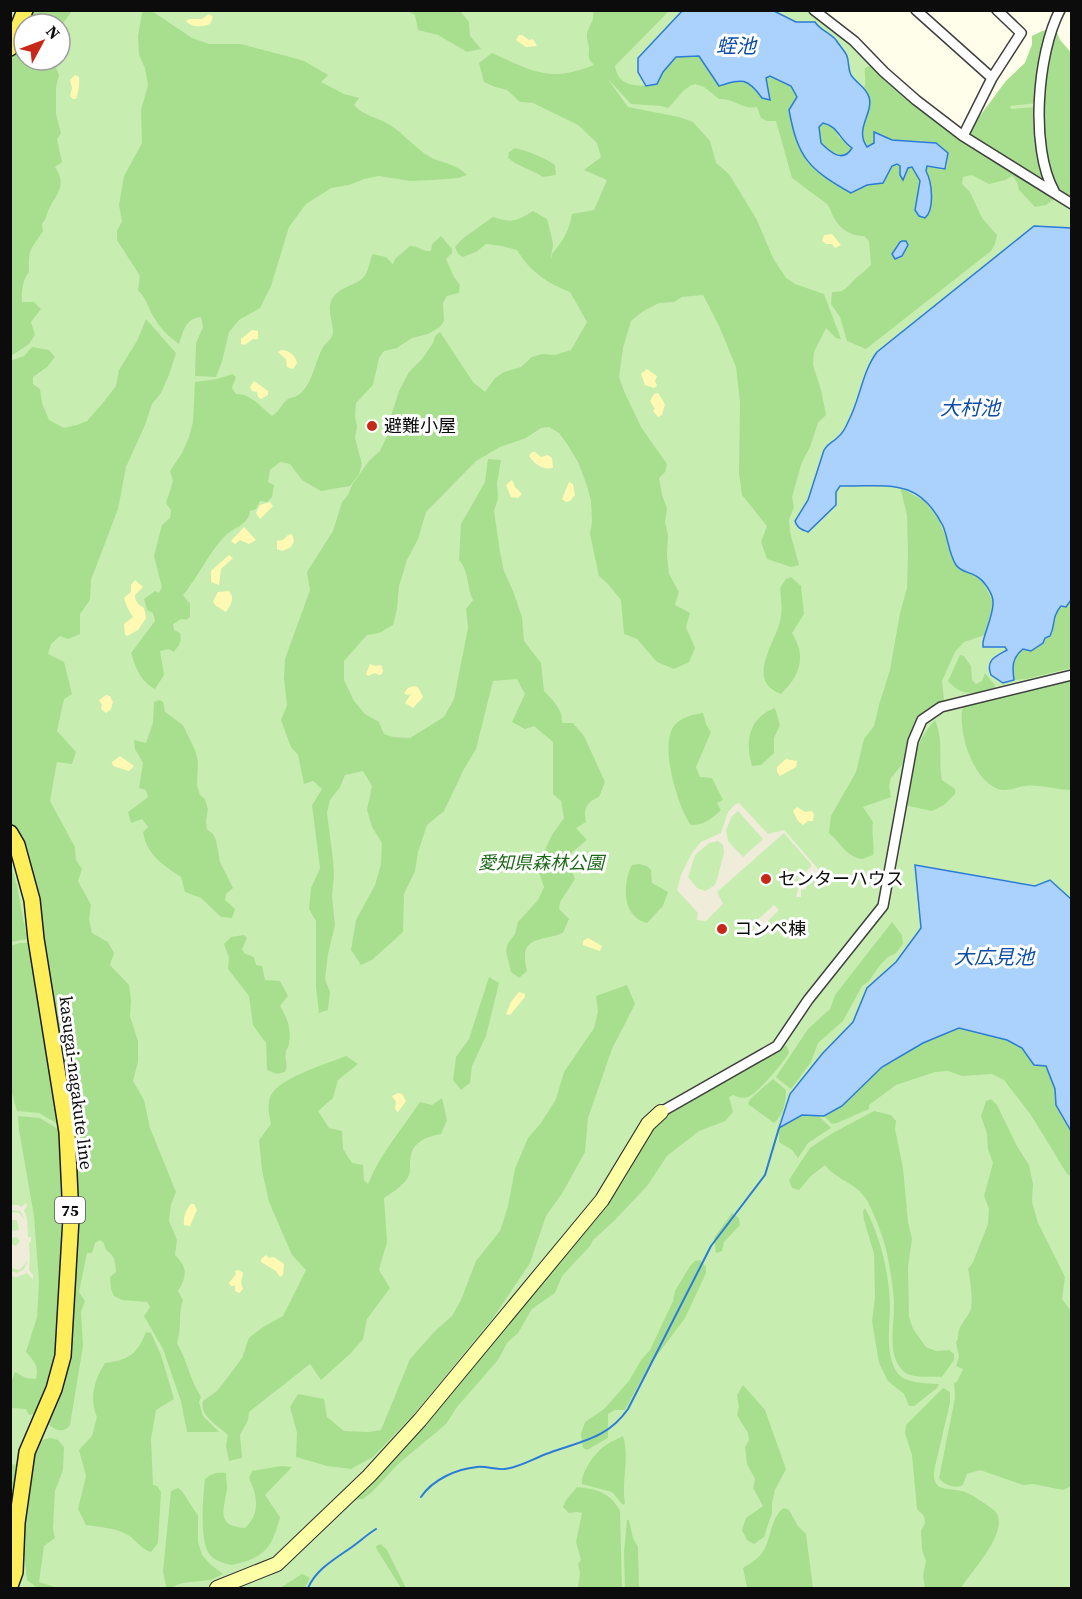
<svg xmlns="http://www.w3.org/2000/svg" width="1082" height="1599" font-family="'Source Serif 4','Noto Sans JP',serif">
<rect width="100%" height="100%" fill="#fffeeb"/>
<path fill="#c8edb1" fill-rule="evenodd" d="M11,11H809L824,20L963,138L1006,81L1025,63L1032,45V36L1042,31L1048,32L1055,28L1060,40L1072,53L1071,1588H11ZM24,24H60V60H24Z"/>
<path fill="#a8df8f" d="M147,10L155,13L192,38L209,44H241L294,58L304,61L328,75L321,82L344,94L359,98L354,105C364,116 377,117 390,125C404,134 415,148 430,157C444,164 455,163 467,175L458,178L433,180L410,181L379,176L364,179L349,185L331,188L306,204L289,227L271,286L260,308L239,320L229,332L222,362L216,377L195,376L196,343L203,327L201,317C185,319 184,330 179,344C169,337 161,329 155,319C147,307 149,302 138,290L140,276L117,240V231L122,221L119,205L124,176L142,143L141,110L148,85L145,68L139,55L138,36L142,13Z
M31,11H72L61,26L63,45L60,51V24H26Z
M407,11H460L469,22L470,36L481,49L467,52L438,35L418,30L415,15Z
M593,11H669L615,66C618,88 640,87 657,84L663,72L676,57L699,56L719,86C742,79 747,77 762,98L769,89L766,78L770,76L791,86L797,97L791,122L807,162L829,180L851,193L867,185L883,183L892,166L897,164L900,166L902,179L908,168L912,167C920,181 923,187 916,203L925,218C935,208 932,182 926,171L927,166L944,169L947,167L948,153C933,135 911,143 892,140C884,139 881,133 874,134V143L867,147C858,133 866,111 869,96L864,88C867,82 864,75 865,68L873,64L884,74L1056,198L1046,205L1035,207L1019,190L1017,182L1012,176L1005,180L989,184L972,175L963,177L962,184L970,192L982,218L997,235L995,244L991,251L866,349L847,341L840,317L831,304L832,292C845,293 848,286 856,278C861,274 866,270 871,265L869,241L864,236C851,236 841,230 834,218C831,213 831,209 827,204L792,178L776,121H767L761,118L757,107C742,110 734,98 719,99L704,87L695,84C683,87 677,100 668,108L661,106L631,104L607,78L628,107L679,117L693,122L710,141L716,163L729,174L757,220L773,258L786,278L795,284L824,294L841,339L836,338L826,328L814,352L813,365L821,390L826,415L818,423L810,447L802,462L792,497L794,507L789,520L790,532L799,565L791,567L767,559L761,542L767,526L742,495L739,473L740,402L736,367L719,326L703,295L682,297L674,302L659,303L642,312L631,321L623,348L619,377L624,391L641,427L667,464L665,472L659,478L662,495L667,508L665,522L668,535L667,556L669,574L679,592L675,605L690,613L686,627L695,648L689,662L674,669L657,662L637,639L624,634L621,600L608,584L599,576L590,534L592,521L591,501L587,486L578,462L567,444L559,433L549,427L541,428L526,438L500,447L476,461L426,512L418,539L407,560L399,586L397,609L393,625L379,633L367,635L344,661V680L354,701L365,714L379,722L384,734L393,737L410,738L444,717L454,699L468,628L466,609L473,600C466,585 470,574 459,560L461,524L485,482L488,459L501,460L497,483L498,498L494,511L500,552L504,571L513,591L522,617L524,641L541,663L544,691C553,700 563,710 562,723H573L584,736L605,782L599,797C586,802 583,810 586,822L576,828L587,840L566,857L575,879L560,902L559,909L569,919L563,933C540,942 518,935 527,971L519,978L511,972L506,951L508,943L515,934L518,922L538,900L544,887L537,867L552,835L564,818L561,801L553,794V742L534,726L525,729L512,722L525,694L517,679L493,681L476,749L464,769L444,811L427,825L418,852L415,871L404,894L403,932L372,960L361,965L351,950L356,920L375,885L381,864L382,843L372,827L367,810L372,786L363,771L345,775L340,787L330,800L327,813L333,860L334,876L332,896L335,925L328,954L325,979L330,992L328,1010L319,1013L316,987V921L309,909L311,888L320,868L312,805L322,789L313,781L304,784L298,755L291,747L281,720L287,705L284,679L285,659L310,590L307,572L333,531L342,502L348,495L353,483L369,461L380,451L386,438L391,416L399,391L409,372L422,359L433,343L435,336L440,332L473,382L485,392L495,378L504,372L521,367L532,357L542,354L555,355L571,350L587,322L570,292C547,283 530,272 517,250L502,246L486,244L476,252L463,257L458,254L455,247L462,239L493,217C512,223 515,222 533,211L547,219C548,222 553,242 553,244C553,250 550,253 552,259V254C563,241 569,231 572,214L594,210L607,180L584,170L601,157L597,143L578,125L533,103L520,102L507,90L495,87L484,82L479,63L492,53C533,71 549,83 594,65C587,58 589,57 589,48C589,44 586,39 587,34C589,25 595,21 593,11Z
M1055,28L1060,40L1071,53V201L1059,192L1052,184L1041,122L1040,104Z
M24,29V60H57L56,68L59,75L56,87V114L61,133L57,139L62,162L55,167C68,187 56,193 48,211C46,217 46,219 42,224L43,231C31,250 28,248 29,272C23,278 21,293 22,302H34L41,309L31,322L35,335L29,344L11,356L10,63Z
M1045,30L1048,32L1037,103L1010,106L1011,109L1036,107L1049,187L966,135L1006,81L1025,63L1032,45V36Z
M823,123L836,129L838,136L853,148C843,163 831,153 821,143L819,127Z
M515,148C530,152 542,156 555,165L556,175L543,177C531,169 519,167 508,158L509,152Z
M441,236L452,249V253L446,259L454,277L460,285L459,293L447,296L443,303L444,321L440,327L428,334L412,338L397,348L384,351L379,358L373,385L356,403L355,417L357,426L355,438L362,464L359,474L350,486L321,491L302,480L290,464L280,462L270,470L268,482L274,485L272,497L267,502L260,501L256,509L250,511C249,525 232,528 224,537C212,550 204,565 194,580C190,585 188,590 183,595L190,604V617L186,620L181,619L173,624L174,630L180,633C182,642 179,645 174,652L169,649L160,651L164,675L155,689C140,681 136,668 131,653L155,621L153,613L147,610L144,599L155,591L159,593L162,587L154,556L162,525L170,518L171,510L166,503L173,481L170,471L182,453L189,437L193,422L195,382L217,379L233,374L236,377L232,388L236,394C250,393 262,408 272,416C279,412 282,403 288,399C293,397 297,397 301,393C313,381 315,362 323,347C326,342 333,339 333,332C333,320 325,308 334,296C341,287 353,286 362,279C370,271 368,263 373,254L386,257L393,264L395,259L410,246C419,246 422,252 431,251L432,244Z
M146,319L176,353L169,375L161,393L152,404L145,425L126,467L118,509L91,580L90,600L80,614V634L68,639L60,636L51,644L48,654L64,662L72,694L64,699L57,731L76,752L72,764L57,762L50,801L75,847L76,860L82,869L78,881L91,905L89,919L92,933L108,942L114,953L110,965L129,985L131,1001L130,1016L138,1041V1062L133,1081L144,1100L150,1128L176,1192L171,1205L169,1221L177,1240L175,1255C188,1268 187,1276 178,1291L183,1300C178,1313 182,1328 177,1343C187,1360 190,1380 201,1397L199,1402L203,1416L219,1432H187L181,1401L163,1349L144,1316L150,1307L147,1302L122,1300L114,1296L111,1289L110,1277L116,1272C115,1262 115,1255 106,1250L104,1243L100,1240L95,1243L92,1253H87L79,1292L85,1301L81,1312L83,1346L70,1425C62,1436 51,1428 45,1420L73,1259L41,911C36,881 27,849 11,824L10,361L24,356L32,347L49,350L55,357L47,367L33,377V384L40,389L42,403L49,420L64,428L77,425L87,421L102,404L116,386L119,370L137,341Z
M900,487L924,501L938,518L957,565L982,580L993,602L985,635L964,642L955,652L942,681L944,700L930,709L905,761L891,778L889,786L891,797L863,807L873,822C871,834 875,844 873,855L862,859C846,857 841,843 829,833L831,816L856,772L864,739L874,726L879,705L890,670L900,613L907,588L908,554L907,515Z
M791,577L801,586L804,614L792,633C807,657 800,675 781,694C745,681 775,644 780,621C783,610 781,599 780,588L786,579Z
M1071,600V668L1026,679L1014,680C1012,666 1012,658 1024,649L1031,651L1052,633C1052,612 1058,611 1071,600Z
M960,655L964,656L971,666L972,680L976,684L982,681L985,673L995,685L994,688C975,693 963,698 948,681Z
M1071,678V790C1056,790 1040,784 1025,786C1017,787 1006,792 998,789C972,779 957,731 963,705Z
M159,700L163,702L165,712L183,725L195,750L198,761L197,785L200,795L205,799L208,809L206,822L207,829L213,834L216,840L220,862L233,888L226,894L225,900L235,909L232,918L221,917L201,898L185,892L181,877C164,866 146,854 143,832L148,827L142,819L131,823L128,812L148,797L146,790L139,788L143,763L135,749L134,740L146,743L153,723L154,702Z
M775,708L780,725L774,738V753L761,765L752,766C745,742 748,718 775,708Z
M703,713L706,724L711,732L696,767L700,777L712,778L723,800L717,803L721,810C711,819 704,825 691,825C678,808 659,745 674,726C681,717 692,715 703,713Z
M935,720C944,740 938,760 942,780L955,789V794L944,805L932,811L904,805C908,775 914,742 935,720Z
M639,864L647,866L651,870L652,883L668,892L663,906L647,923C622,917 622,884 632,865Z
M11,865L17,886L27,939L11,942Z
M892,922L902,935L903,944L896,953L888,957L880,965L869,981L862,986L843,1021L818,1043L811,1062L791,1089L776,1077L808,1029L830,1009L835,995Z
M244,935L247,938L242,949L244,953L254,957L256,965L262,966L265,980L280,981L288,996L280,1006C287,1018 292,1029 289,1043C289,1047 286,1049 286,1052C284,1060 289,1064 285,1072L277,1074L267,1070L266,1043L253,1025L249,996L228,969L229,958L224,944L231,937Z
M20,943H28L54,1086L58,1124L39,1113L17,1111L11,1089L10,946Z
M489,977L499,983L486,1036L472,1066L470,1083L461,1090L453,1080L456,1057L469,1039Z
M627,985L635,1004L612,1049L588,1118L585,1152L563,1192L546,1216L530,1263L493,1318L414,1414L373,1457L351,1469L327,1466L296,1457L297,1433L290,1407L298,1394L324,1399L327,1417L344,1431L369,1432L381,1430L410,1359L436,1330L452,1316L461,1300L476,1261L500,1231L508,1206L515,1169L528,1138L541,1123L556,1099L564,1072L594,1028L598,1012L596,996Z
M959,1028L1007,1040L1022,1048L1034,1065H1046L1055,1089L1056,1105L1071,1131V1176L1067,1174L1031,1115L1004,1080L992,1074L962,1076L948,1071L935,1072L896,1085L869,1105V1109L837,1123L832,1124L824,1116C847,1104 861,1085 881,1068C903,1050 933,1039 959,1028Z
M783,1045L787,1046L789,1053C782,1064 759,1092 748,1097C742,1099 738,1097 733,1095L729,1097L733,1112L725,1121L699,1131L667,1156L647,1186L614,1221L593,1240L590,1246L562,1276L555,1293L532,1309L518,1333L507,1343L498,1360L457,1407L446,1424L397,1465L372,1492L363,1499L354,1500L353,1497L429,1421L608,1201L626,1177L651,1129L670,1109L775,1054Z
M346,1056L358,1064L338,1080L333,1098L318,1111L329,1128L342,1131L343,1149L352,1163L363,1165L364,1180L368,1184C380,1154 402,1129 420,1102L432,1105L442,1098L447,1120L441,1134C429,1136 414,1141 411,1155C409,1161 411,1169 409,1175C406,1184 392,1193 384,1198L387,1242L379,1270L390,1288L367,1319L363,1339L351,1353L321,1380L310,1364L249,1412L248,1420L240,1435L242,1458L229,1461L226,1446L228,1435C219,1426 199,1416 203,1401L217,1391L228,1377L242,1358L249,1338L263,1327L283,1316L306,1270L292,1255L269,1202L262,1170L259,1140L271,1124C269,1114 266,1101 273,1092C284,1077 328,1063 346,1056Z
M773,1079L786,1090C786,1102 784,1115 774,1123L748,1104L750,1099Z
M991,1099L997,1105L1017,1146L1029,1165L1033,1184L1032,1202L1038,1223L1065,1277L1062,1299L1072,1312V1486L1063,1490L1033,1484L1023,1485L980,1470L967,1474L963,1485C955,1489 944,1485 939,1478L955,1398L954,1383L957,1382L963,1369L956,1366L959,1357L956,1342L958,1339C958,1323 967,1321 971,1308C973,1300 970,1277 968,1269L973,1262L988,1224L989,1209L984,1196L993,1163L988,1149L987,1134L981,1116L986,1101Z
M874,1111L891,1115L896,1121L895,1129L903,1168L908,1222L912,1239L908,1267L909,1317L913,1329L926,1347L936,1351L949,1350L954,1354V1360L942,1377C930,1376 909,1379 902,1370C887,1353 894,1327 894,1307C894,1294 892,1282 890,1270C887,1247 879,1225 869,1204C858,1182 838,1182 825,1165L811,1176L799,1190L792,1188L789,1180L810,1148L831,1134Z
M802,1115L819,1116L831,1128L808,1143L798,1158L792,1150L779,1142V1128Z
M18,1116L40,1118L58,1129C61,1180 62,1230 60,1281C60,1305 61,1330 57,1354C53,1376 44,1395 34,1414L29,1415L26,1409L11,1408V1383L15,1372L26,1378L36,1379C39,1366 34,1361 26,1352L37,1317L39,1282L34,1216L19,1130Z
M865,1208C881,1238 889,1272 890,1306C890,1327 885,1351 896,1371C904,1384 925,1383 939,1384L937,1388L914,1406H909L904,1394L888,1381L879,1363L872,1321L875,1298L874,1254L864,1220L863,1211Z
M732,1213L739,1218L740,1225L724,1242L722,1251L716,1253L714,1238Z
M700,1260L706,1267V1273L685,1318L647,1369L625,1410H615L608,1414V1438L587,1450L583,1448L581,1434L585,1422L604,1409L629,1381L641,1360L650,1350L673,1301L675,1291L690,1266L695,1261Z
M146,1332L151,1333L161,1355L174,1399L156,1410L151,1439L153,1485L157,1486L161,1492L158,1543L151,1552C141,1549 137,1541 128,1535C116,1528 100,1527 86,1525L78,1509L86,1476L79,1450L92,1436L97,1417C89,1399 94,1380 105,1363C128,1360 137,1355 146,1332Z
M743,1385L765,1410L786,1469L775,1490L772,1503V1513L764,1537L754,1544L747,1540L742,1530L746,1518L763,1506L753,1488L755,1479L747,1464L745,1447L749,1440L748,1433L737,1415L739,1407L737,1395Z
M943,1388L950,1392V1403L934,1471C932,1494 950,1487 965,1492C974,1495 985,1504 994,1510C1013,1529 971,1571 961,1588H925L923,1576L926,1561L922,1550L921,1531L925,1523L924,1516L917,1509L912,1455L905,1433L906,1425Z
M623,1436C630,1458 621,1481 625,1503L623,1505L612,1492L582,1484C581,1472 596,1451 606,1445C611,1441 618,1439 623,1436Z
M51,1438L58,1440L64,1447L63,1470L55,1491L53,1529L55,1538L44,1546L39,1582L58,1588H37L27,1580L21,1526L36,1441Z
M17,1464L11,1515V1465Z
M281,1466L292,1467L265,1495L280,1517C272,1549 264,1558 231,1565C224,1563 215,1561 210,1555C199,1542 203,1496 205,1479C212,1473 217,1472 226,1473C226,1478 227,1483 227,1488C225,1508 214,1526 245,1528C261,1513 257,1495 249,1478L252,1471Z
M577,1487C597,1489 611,1493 620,1511L622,1588H578L580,1573L578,1564L581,1560L576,1542L582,1513L577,1512L569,1513L563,1507L566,1500Z
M178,1488L182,1491L198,1516V1542L202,1555L210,1564L223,1574L211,1580L182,1583L171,1588L166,1587L163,1571L171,1491Z
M784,1508L789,1510L798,1526L806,1534L813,1588H747L743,1568C752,1563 760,1558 765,1548C771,1536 772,1515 784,1508Z
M627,1520H629L633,1538L638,1547L639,1588H625L624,1553Z
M381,1544L387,1550L406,1588H401L376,1548V1546Z
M302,1574L310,1578L305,1588H280Z"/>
<path fill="#fff9b3" d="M209,14L213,17L210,24C203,27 192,28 186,21L189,19H202Z
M519,35H522L529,40L533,39L537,46L526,47L516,40Z
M75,75L79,77C80,84 78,93 76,99H73L70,96L72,88L70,80Z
M832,234L841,245L835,248L832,244H826L822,241L824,235Z
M252,330L258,331V339H253L245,345L241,344V339Z
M282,350C290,351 295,355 297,363L293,369L287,367L286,359L278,352Z
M647,369L657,376L655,381L657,386L654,388L645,385L641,374Z
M254,381L268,391V395L261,399L258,397L257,392L252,391L250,387Z
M658,393L665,404L662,415L658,417L653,411L655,409L650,401L654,394Z
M532,452H535L541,457L548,455L552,458L553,468C542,470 536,465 529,456Z
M512,480L515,487L522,494L518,498L511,497L506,485Z
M569,482L573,484L575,495L570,501L566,502L562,499Z
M270,502L273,506L260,519L256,513L260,505Z
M244,527L256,540L249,544L240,540L235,544L231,541Z
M292,534L294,541L291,547L282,551L277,549V541L283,540L288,535Z
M229,555L233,558L221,569L219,585L211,582V571Z
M135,580L143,587L135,595C135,602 139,605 144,608L146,618L138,630L127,636L125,634L124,624L133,617L127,607L124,598L131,592V585Z
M229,591C235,598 231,605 226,612L215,605L213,601L218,592Z
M370,664L375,666L381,665L383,670L382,674L379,675L375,673L368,676L366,674Z
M414,686L418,687L423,697L413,708L405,703L411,694L407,695L404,693L408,688Z
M106,695L110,696L113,702L111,709L106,713L101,709L102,705L99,700Z
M120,756L134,766L129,771L113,766L112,762Z
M786,759L797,761L796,767L780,776L777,772V767Z
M797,807L805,812L812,811L814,814L813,821H808L803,825L798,821L793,811Z
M588,938L602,946L600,951L583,945V941Z
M519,992L525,994V997L510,1015L506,1014L511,1002Z
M398,1093L402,1094L406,1101L398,1112L395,1109L396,1102L392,1096Z
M191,1204H194L197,1210L190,1226L184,1225C183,1218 186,1209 191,1204Z
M266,1255L269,1258L274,1257L284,1264L283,1275L280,1277L276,1271L261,1262V1259Z
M239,1270L243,1273L241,1283L243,1289L239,1293L235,1291V1286H231L229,1283L236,1274L235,1271Z"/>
<path fill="#efedda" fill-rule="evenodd" d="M739,803L768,834L784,830L820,871L806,883V889L801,890V897H796L800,882L798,878L811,867V864L784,833L717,892L723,904L706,921L697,920L698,913L677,890L681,875L692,853L701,842L721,833L728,812L736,804ZM738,811L763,839L743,857L728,841L726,830L732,816ZM718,841L723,845L724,853L716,883L714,886L705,891L697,888L688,877L695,855L709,843Z
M774,905L779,910L752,937L750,936L756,925L755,922Z
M26,1203L27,1206L24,1210L27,1219L28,1237H31V1242L29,1243L30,1259L29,1270L33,1275V1279L27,1273L17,1277L11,1276V1271L17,1273L24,1269L28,1260L20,1270L11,1268V1244L16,1246L20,1241L17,1237L11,1238V1231L19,1230L17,1220H11V1212L19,1213L25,1220L20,1211L11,1210V1205H18L21,1207Z"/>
<path fill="#aad2fc" stroke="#2b7bd9" stroke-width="1.5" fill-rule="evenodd" d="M683,10L774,11L796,22H815C820,30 830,33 836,40C839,45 845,51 847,56C849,62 848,69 851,75C856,83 866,87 869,97C874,113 854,129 867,147L874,143V132L892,140L936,143L948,153L945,169L927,166L926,171C932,182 935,209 925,218L919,216L915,210L920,181L912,167L908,168L903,180L900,175V166L897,164L892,166L883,183L867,185L851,193C809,169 798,159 789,110L797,97L791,86L770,76L766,78L770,100L762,98C747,77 742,79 719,86L699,56L676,57L663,72L657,84L646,86L638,72V58ZM823,123C838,126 839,139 852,148C843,163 831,153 821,143L819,127Z
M1034,226L1071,228V600L1066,607L1061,606C1051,618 1056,624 1050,636L1045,638L1043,643L1031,651L1023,649C1012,658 1012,666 1014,680L1003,683L991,675C985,660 996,656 1007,650L1005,647H983V642C985,632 994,612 993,602C993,594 984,580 976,576C970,572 961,572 956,565C949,554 948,538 943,526C918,476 886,487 840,486L836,492V505L808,532C801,529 797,528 795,521L808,500L824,450C828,443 832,443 837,438C842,434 846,427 848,422C860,400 862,372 877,352Z
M902,241H906L908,245L902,256L895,259L892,254L900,242Z
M915,865L1035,886L1050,880L1071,899V1131L1056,1105L1055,1089L1046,1066L1034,1065L1022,1048L1007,1040L959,1028L923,1043L882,1067L842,1106L824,1116L802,1115L779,1128L790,1094L822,1054L853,1022L867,988L896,962L921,928Z"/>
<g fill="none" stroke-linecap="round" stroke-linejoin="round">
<path stroke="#2b7bd9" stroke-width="2" d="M421,1497C433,1479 457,1469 477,1467C487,1466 496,1470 505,1469C521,1467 534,1458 549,1453C581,1441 607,1439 628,1409L711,1246L765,1175L779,1128
M308,1588C316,1570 333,1560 349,1549C358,1543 365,1536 376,1529"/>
<g stroke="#3f3f3f" stroke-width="12">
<path id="street" d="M814,10L854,41L884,72L916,100L963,136L1072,204
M916,10L992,78
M963,136L992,78L1021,33L997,10
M1054,191C1030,148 1037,54 1060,10
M661,1112L777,1046L808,1000L883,906L913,741L922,720L941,707L1072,675"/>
</g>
<g stroke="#2e2e2e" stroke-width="16">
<path id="secondary" d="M217,1588L277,1564L369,1476L420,1420L602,1200L648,1124L661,1112"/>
</g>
<g stroke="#1d1d1d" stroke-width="18">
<path id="primary" d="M10,48L25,10
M10,833L17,845L32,900L36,939L67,1132L71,1218L63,1356L54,1389L27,1452L17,1523L15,1572L10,1586"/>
</g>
<use href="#street" stroke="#fff" stroke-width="9"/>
<use href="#secondary" stroke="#fcffa6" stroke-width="14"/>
<use href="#primary" stroke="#ffee5b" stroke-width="15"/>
</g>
<g fill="#c82818" stroke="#fff" stroke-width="2">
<circle cx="372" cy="426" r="6"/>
<circle cx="766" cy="879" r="6"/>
<circle cx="722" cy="929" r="6"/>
</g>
<g text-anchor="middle" stroke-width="6" stroke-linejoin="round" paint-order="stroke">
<rect fill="#fff" stroke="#555" stroke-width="1.5" x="55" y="1197" width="30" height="26" rx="4.5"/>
<g font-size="16" font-weight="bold" fill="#0c0c0c">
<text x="70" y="1216">75</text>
</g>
<g font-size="18" fill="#0c0c0c" stroke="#fff" text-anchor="start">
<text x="384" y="432">避難小屋</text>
<text x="778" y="885">センターハウス</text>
<text x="734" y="935">コンペ棟</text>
</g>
<g font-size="18" font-style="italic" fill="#1c6917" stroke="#fff">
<text x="541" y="869">愛知県森林公園</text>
</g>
<g font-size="18" fill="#0c0c0c" stroke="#fff">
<text transform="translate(76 1083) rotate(83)" y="6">kasugai-nagakute line</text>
</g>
<g font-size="20" font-style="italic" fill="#0b4da8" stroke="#fff">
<text x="736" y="53">蛭池</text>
<text x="970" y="415">大村池</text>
<text x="994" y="964">大広見池</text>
</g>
</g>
<rect width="1082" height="1599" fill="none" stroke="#0c0c0c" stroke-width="24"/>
<g transform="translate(42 42) rotate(49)"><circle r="28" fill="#ffffff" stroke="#9e9e9e" stroke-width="1.5"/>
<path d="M0-4.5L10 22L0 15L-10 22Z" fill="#c82818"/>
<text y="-9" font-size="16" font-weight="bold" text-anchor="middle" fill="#0c0c0c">N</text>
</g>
</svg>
